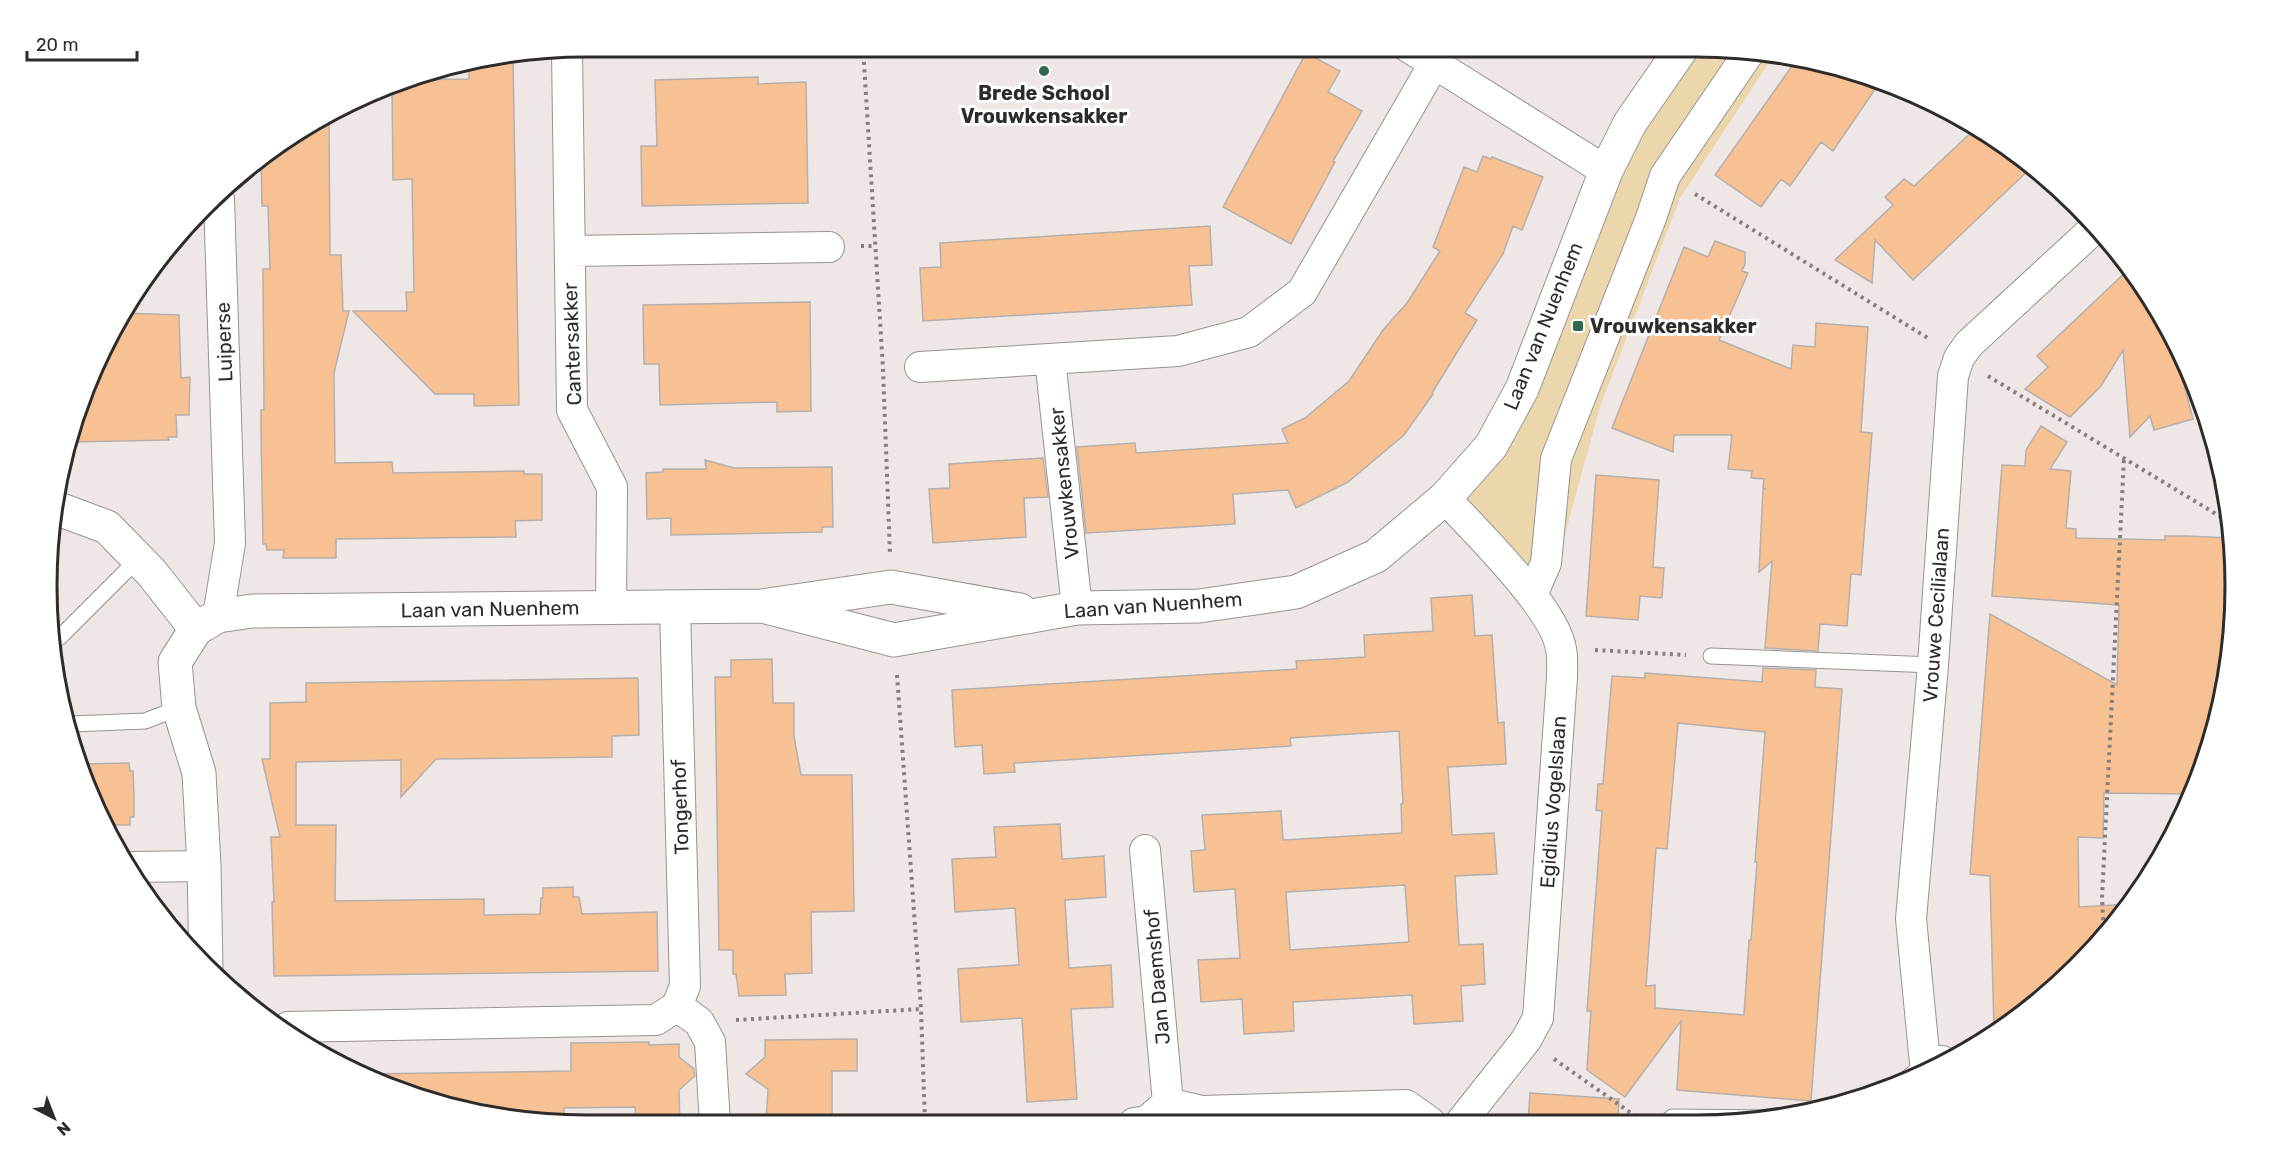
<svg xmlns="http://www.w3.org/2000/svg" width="2282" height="1172" font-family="Rubik,sans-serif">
<rect width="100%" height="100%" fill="#eee7e5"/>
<path fill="#ebd7ab" d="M1691,48H1731L1774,55L1680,198L1600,407L1541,621L1451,514L1633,135Z"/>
<path fill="#f7c194" stroke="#b6b0ac" stroke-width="1.5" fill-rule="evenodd" d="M1306,53L1340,71L1328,92L1362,111L1333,161L1335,162L1291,244L1223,207Z
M513,58L519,405L474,406V394H435L353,311H407L406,292H414L412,179L393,180L392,86L403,80L469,79V66Z
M1797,59L1835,65L1880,82L1833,151L1821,142L1790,186L1781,179L1761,207L1715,175Z
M758,77V84L806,82L808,203L642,206L641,146H657L655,80Z
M329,120L330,255H341L343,311H349L334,373L335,463L392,462L393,473L524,471V474H542V520L515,521L516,537L336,539V558H283L284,550H267L266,544H263L261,432V410H264L263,269H270L268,206H262L261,156Z
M1976,128L2024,158L2033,166L1913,280L1875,240L1872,283L1835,260L1893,205L1885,197L1904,179L1914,186Z
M1483,156L1491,159L1492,157L1543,177L1522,230L1513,226L1503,254L1465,313L1477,320L1432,393L1433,394L1404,435L1348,482L1296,508L1288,490L1233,494L1235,524L1086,533L1077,447L1135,443L1136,453L1288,443L1282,429L1305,418L1349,381L1383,330L1407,303L1440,251L1433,247L1464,167L1477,172Z
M1210,226L1212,265L1189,266L1192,305L923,321L920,268L941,267L940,243Z
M1715,241L1745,252V264L1742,271L1748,273L1719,340L1791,369L1793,345L1815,347L1816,323L1868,327L1861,432L1872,433L1861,575L1851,574L1847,626L1820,624L1818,651L1765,648L1772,561L1759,572L1763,489H1766L1763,488L1764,479L1751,478L1752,471L1728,469L1732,435H1674L1673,452L1612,428L1684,247L1708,257Z
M2129,269L2163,316L2188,370L2182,377L2193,419L2154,430L2150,416L2130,437L2123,350L2101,386L2070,417L2025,389L2048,367L2037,356Z
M810,302L811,411L777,412V402L660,405L659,364H644L643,305Z
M123,313L179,315L181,378L190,377L189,415H176L177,437H168L169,440L69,442L88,379Z
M2041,426L2067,442L2050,469L2071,471L2066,528L2076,529V538L2165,540V536H2186L2232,538L2233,591L2231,639L2217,725L2191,794L2104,793L2103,838L2078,837L2079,907L2130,904L2124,915L2024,1014L1994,1031L1990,876L1970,874L1990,614L2117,685L2119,605L1992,596L2002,465L2025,466L2026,450Z
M1043,458L1048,497L1024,498L1026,537L933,543L929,489L950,488L949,464Z
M705,460L734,468L832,467L833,527H822V532L671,535V518L647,519L646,473L663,472V469H706Z
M1596,475L1659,480L1653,567L1664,568L1662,598L1640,596L1638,620L1586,616Z
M1472,595L1475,636L1492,635L1498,723L1504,722L1506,764L1448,767L1452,835L1494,833L1497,874L1455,876L1459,945L1483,944L1485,984L1461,986L1463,1021L1414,1024L1412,995L1293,1002L1294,1031L1244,1034L1242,999L1201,1002L1198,960L1240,958L1235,889L1194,892L1191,851L1205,850L1202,815L1281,811L1283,840L1402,833L1401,804L1403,803L1399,731L1290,738L1291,746L1014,763L1015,772L984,774L982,745L955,747L952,690L1297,669L1296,661L1365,657L1364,635L1433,631L1431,598ZM1405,885L1409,942L1290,950L1286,892Z
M772,659L773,703H794V736L801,775H852L854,911L811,912L812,973L785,974L786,995L739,996L736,974H733V950H719L715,677H731V660Z
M1763,668L1816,670L1815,687L1842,689L1811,1101L1677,1090L1681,1021L1625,1097L1587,1070L1591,1011H1587L1602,811L1596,810L1598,784H1603L1612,676L1645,678V673L1762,682ZM1678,723L1765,732L1755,862H1757L1751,940H1749L1744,1015L1655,1008V985L1646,986L1656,848L1667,849Z
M638,678L639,735L612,736V757L436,759L401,797V760L296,762V825H336L335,901L484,899V915L540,914L541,898H543V888L573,887V897H579L582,914L657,912L658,971L274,976L272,902H274L271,837H280L262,759H270V703L306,702V683Z
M129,763L130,771H133L134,794V817H130V825H102L84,764Z
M1060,824L1062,859L1104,856L1106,897L1065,900L1069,968L1111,965L1113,1007L1071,1009L1077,1099L1027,1102L1022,1018L961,1022L958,969L1019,965L1015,908L955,912L952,859L996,857L994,827Z
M857,1039V1071H832V1120H810V1124H766L768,1089L746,1074L765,1057V1040Z
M649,1042V1045L679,1044V1057L694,1069L695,1076L679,1090L680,1124H636L635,1107L564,1108V1124H551L447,1107L363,1076V1074L571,1071V1043Z
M1530,1093L1619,1099L1618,1121L1528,1122Z"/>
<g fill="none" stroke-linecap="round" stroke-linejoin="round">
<g stroke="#999291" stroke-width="17">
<path id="service" d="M59,638L138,559
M1711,656L1933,665
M72,724L145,721L179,708
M1898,1086L1925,1063
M1668,1121L1672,1117L1777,1118"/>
</g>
<g stroke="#999291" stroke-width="32">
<path id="minor" d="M1408,47L1606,171
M567,50L572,410L612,487L611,608
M570,251L829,247
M1050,359L1077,608
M920,367L1178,351L1249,332L1302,292L1434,64
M1445,498C1475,531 1555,608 1561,649C1563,658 1562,668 1562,677L1538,1018L1526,1040L1461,1122
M1532,595L1546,563L1556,459L1651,218L1665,176L1750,51
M675,607L685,986L677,1006
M218,616L230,543L219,199
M1145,850L1168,1103
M132,867L204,866
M288,1027L656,1020L677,1006L699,1022L710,1042L715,1124
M1942,1061L1925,1063L1911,919L1933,665L1953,376L1959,358L1969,344L2097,226
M1134,1123L1147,1121L1168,1103L1202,1111L1406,1105L1430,1122"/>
</g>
<g stroke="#999291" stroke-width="35">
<path id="tertiary" d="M56,508L107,527L151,572L196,629
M762,606L894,640L1077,608L1199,606L1296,592L1376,556L1445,498L1491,446L1522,389L1606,171L1630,123L1682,48
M206,969L204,866L199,773L179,708L175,662L196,629L218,616L252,611L762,606L891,587L1020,610"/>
</g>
<path stroke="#85807f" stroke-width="4" stroke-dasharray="3 4.5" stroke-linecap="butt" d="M863,47L883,369L890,554
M1695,194L1931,340
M861,246H875
M1988,376L2231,523
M1595,650L1686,655
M897,675L921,1009L925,1123
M2104,935L2102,898L2124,458
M736,1020L921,1009
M1554,1059L1641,1120"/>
<use href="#service" stroke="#fff" stroke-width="15"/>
<use href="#minor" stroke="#fff" stroke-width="30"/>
<use href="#tertiary" stroke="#fff" stroke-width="33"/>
</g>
<g fill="#31684e" stroke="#fff" stroke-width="2">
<circle cx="1044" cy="71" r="6"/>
<rect x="1572" y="320" width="12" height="12" rx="3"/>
</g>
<g text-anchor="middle" stroke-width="6" stroke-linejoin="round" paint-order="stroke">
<g font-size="20" font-weight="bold" fill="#2e2c2b" stroke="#fff">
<text x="1044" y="100">Brede School<tspan x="1044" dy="23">Vrouwkensakker</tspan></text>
<text x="1590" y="333" text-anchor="start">Vrouwkensakker</text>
</g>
<g font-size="20" fill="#2e2c2b" stroke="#fff">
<text transform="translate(1543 326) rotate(-68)" y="7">Laan van Nuenhem</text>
<text transform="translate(224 342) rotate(-92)" y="7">Luiperse</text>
<text transform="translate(572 344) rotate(-92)" y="7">Cantersakker</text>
<text transform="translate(1064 483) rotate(-96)" y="7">Vrouwkensakker</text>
<text transform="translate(1153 605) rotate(-4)" y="7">Laan van Nuenhem</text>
<text transform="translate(490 609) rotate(-1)" y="7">Laan van Nuenhem</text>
<text transform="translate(1936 615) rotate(-86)" y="7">Vrouwe Cecilialaan</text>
<text transform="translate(1553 802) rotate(-86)" y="7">Egidius Vogelslaan</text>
<text transform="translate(680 807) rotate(-92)" y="7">Tongerhof</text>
<text transform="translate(1157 977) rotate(-95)" y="7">Jan Daemshof</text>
</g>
</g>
<path d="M0 0H2282V1172H0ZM586 57H1696A529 529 0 0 1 2225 586V586A529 529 0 0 1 1696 1115H586A529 529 0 0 1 57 586V586A529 529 0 0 1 586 57Z" fill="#fff" fill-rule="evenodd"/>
<path fill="none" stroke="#2e2c2b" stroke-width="3" d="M586 57H1696A529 529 0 0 1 2225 586V586A529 529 0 0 1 1696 1115H586A529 529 0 0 1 57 586V586A529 529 0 0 1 586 57Z"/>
<g transform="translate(54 1118) rotate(138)" stroke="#ffffff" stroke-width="4.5" paint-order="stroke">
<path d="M0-4.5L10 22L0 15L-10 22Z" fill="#2e2c2b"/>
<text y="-9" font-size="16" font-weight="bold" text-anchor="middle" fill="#2e2c2b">N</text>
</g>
<path d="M27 51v9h110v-9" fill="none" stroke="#2e2c2b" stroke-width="3"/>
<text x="36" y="51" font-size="18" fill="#2e2c2b" stroke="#ffffff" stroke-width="4.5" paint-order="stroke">20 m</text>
</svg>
